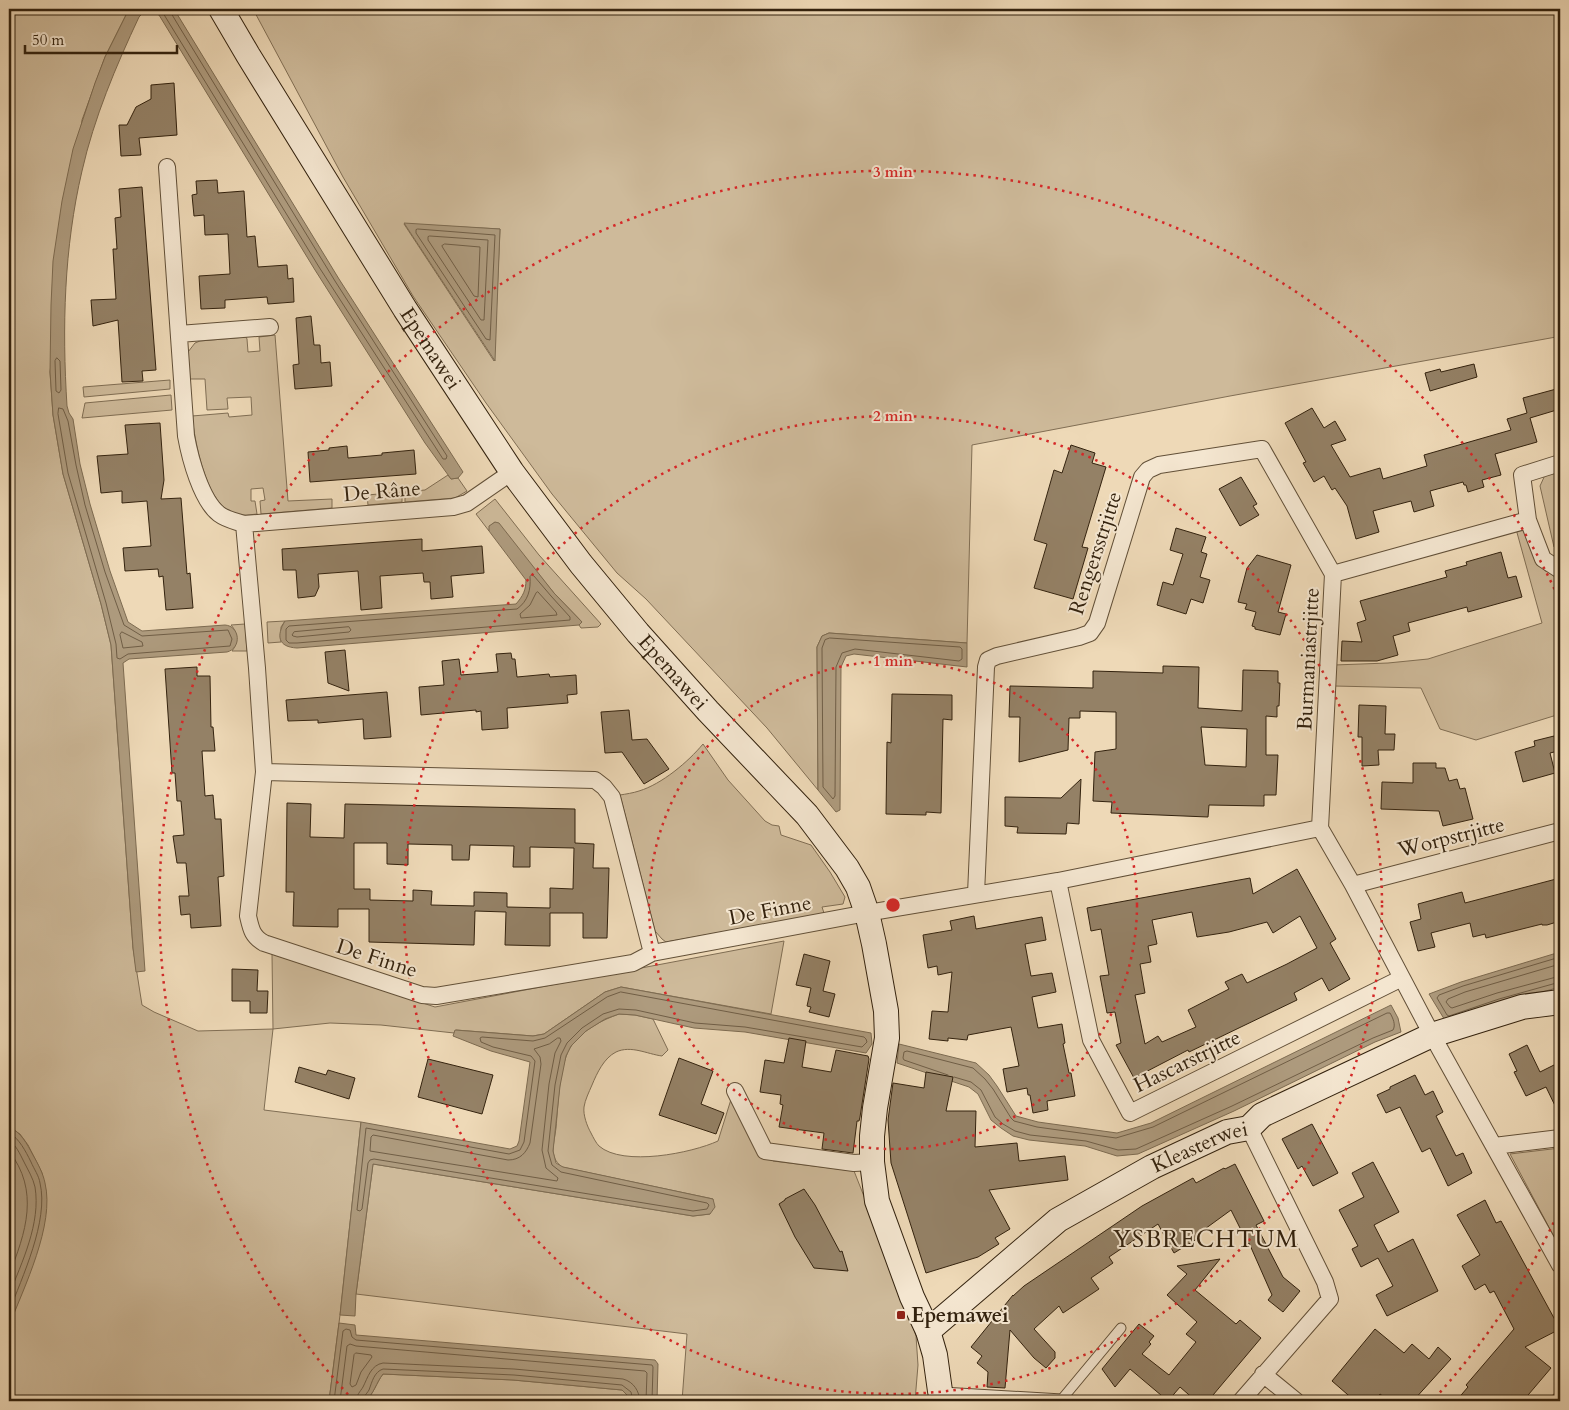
<svg xmlns="http://www.w3.org/2000/svg" width="1569" height="1410" font-family="Cardo,serif">
<rect width="100%" height="100%" fill="#eed9b7"/>
<filter id="stains"><feTurbulence type="fractalNoise" baseFrequency=".004" numOctaves="4"/><feColorMatrix values="0 0 0 0 .2 0 0 0 0 .09 0 0 0 0 .02 0 0 0 .5 -.17"/></filter>
<radialGradient id="worn" r=".72"><stop offset=".6" stop-color="#630" stop-opacity="0"/><stop offset="1" stop-color="#630" stop-opacity=".3"/></radialGradient>
<path fill="#ceba9a" stroke="#806e54" fill-rule="evenodd" d="M9,9H129L105,57L82,120L50,372L53,415L63,474L101,604L111,645L133,948L142,1005L154,1012L198,1031L273,1029L272,954L435,1007L784,941L771,1014L621,987L605,992L544,1034L533,1036L456,1030L454,1033L381,1025L330,1023L273,1029L264,1110L361,1122L340,1315L329,1401H9V1326L36,1254L46,1212L42,1173L28,1145L20,1134L9,1127Z
M253,9H1560V311L1556,337L1230,396L972,445L967,643L829,633L822,636L817,647L818,790L767,728L646,599L617,573L552,494L486,403L413,296L343,177ZM404,224L500,229L494,361Z
M275,335L288,501L332,499V508L261,514L260,501L265,500L263,488L251,489V501H255L257,514C248,515 237,517 230,512C205,498 195,442 192,416L228,413L229,417L252,415L251,397L227,398L228,409L207,410L205,379H190L188,352L195,343L200,341L246,337L247,339L248,352L260,351L259,337Z
M170,380V389L84,397L83,387Z
M171,395L172,410L82,418L85,403Z
M1560,471V549L1554,547L1540,486L1545,475Z
M448,475L451,479L458,478L467,491L455,498L405,502V492L425,490Z
M402,492V502L368,505L367,495Z
M495,499L539,555L601,624L598,627L581,628L579,625L582,622L554,593L495,522L490,526L489,531L476,514Z
M1516,529L1530,531L1545,571L1560,574V714L1476,740L1440,729L1421,688L1334,686V665L1388,663L1428,659L1542,623Z
M285,621L281,627V642L268,643L267,622Z
M245,624L247,651H232C238,644 238,632 231,625Z
M703,744L728,780L765,821L772,825L779,826L781,835L811,845L830,872L845,897L843,904L822,907L824,913L823,914L666,942L662,939L655,931L620,795C626,794 633,793 639,791C662,784 688,762 703,744Z
M619,1014L635,1015L653,1019L668,1050L662,1056C647,1054 631,1045 616,1052C604,1058 597,1073 592,1085C589,1092 585,1100 584,1107C583,1115 587,1126 591,1133C593,1137 596,1143 599,1146C623,1167 692,1153 718,1141L733,1093L773,1161L854,1171L899,1285L916,1336L918,1365L915,1401H682L687,1334L356,1294L373,1164L693,1216L710,1214L713,1199L562,1167C557,1163 554,1159 553,1151C553,1144 555,1136 556,1128C558,1107 559,1062 572,1045C583,1030 602,1020 619,1014Z
M1560,1148V1248L1510,1154Z
M383,1374L513,1380L622,1390L627,1395L629,1401H365C374,1394 376,1383 383,1374Z"/>
<path fill="#ae9b7e" stroke="#7d6b51" d="M129,9H174L339,279L463,472L458,478L451,479L425,443L315,270L159,15L153,12L143,13L139,17C116,66 94,118 82,171C64,248 62,327 67,406L69,413L73,419L80,464L90,504L110,571L128,622L142,631L225,625C240,626 242,648 227,652L129,659L123,663L145,971L136,972L133,948L111,645L101,604L63,474L53,415L50,372L51,305L53,261L62,201L73,149L95,83L105,57Z
M404,223L500,229L495,361Z
M495,522L499,523L554,593L582,622L579,625L297,648C278,647 276,636 285,621L516,604C523,596 526,590 526,580L489,531V526Z
M829,633L967,643V667L854,654L846,656L841,667L840,810L836,812L818,790L817,647L822,636Z
M1560,952V987L1500,1004L1446,1022L1429,994L1461,982Z
M621,987L871,1033L872,1044L866,1053L745,1032L694,1028L635,1015L619,1014L605,1019L586,1031L571,1046L566,1056L560,1086L553,1151L556,1163L563,1167L713,1199L715,1207L710,1214L693,1216L373,1164L356,1294L355,1316L340,1315L361,1122L510,1149L517,1146L519,1141L530,1062L491,1051L453,1036L455,1030L533,1036L544,1034L605,992Z
M1391,1005L1398,1018L1401,1032L1375,1042L1234,1111L1138,1154L1117,1156L1085,1146L1029,1140L1013,1136L1001,1128L991,1120L978,1094L969,1087L897,1063L899,1044L976,1063L989,1075L997,1086L1016,1116L1038,1122L1117,1133L1151,1123Z
M9,1127C21,1132 27,1144 33,1155C38,1164 43,1173 45,1183C55,1225 24,1287 9,1326V1240L11,1215L9,1199Z
M339,1323L355,1325L356,1335L655,1360L658,1364L657,1401H629L627,1395L622,1390L513,1380L383,1374C376,1383 374,1394 365,1401H329Z"/>
<g fill="none" stroke-linecap="round" stroke-linejoin="round">
<path stroke="#705e46" stroke-width="1" d="M158,9L163,13L319,267L443,459H446L447,456L335,281L180,28L171,13L170,9
M418,229L495,235L490,340L486,339L416,233V230Z
M430,236L488,240L484,320H481L428,240V237Z
M445,244L480,247L478,297L474,296L443,248L442,246Z
M57,358L60,361L61,390L59,393L56,391L55,361Z
M59,408L63,409L68,421L76,465L85,505L105,572L124,625L142,636L228,630L232,639L230,646L128,654L120,659L117,658L116,644L106,603L68,473L58,414Z
M532,575L534,576L551,596L570,617V620L297,643H289L286,640V629L289,626L517,609C528,601 531,590 530,577Z
M538,592L556,612L557,615L521,618L520,614L530,605L536,593Z
M349,627L351,630L349,632L297,637L293,636L292,635L294,632Z
M122,632L142,642L143,646L123,648L120,635Z
M830,638L960,647L962,649V659L959,661L855,649L842,653L836,667L835,796L833,799L823,787L822,648L825,640Z
M1560,957L1463,986L1439,995L1437,998L1447,1015L1449,1016L1499,999L1560,982
M1560,964L1465,992L1448,999L1446,1002L1450,1007L1452,1008L1497,993L1560,976
M621,992L864,1037L866,1039L867,1042L862,1047L745,1027L695,1023L636,1010L619,1009L603,1014L582,1028L567,1043L561,1055L555,1085L548,1151L552,1165L561,1172L707,1203L709,1205L707,1209L693,1211L374,1159L370,1160L368,1163L362,1209L360,1211L357,1210L366,1128L509,1154L520,1150L524,1142L535,1061L531,1056L493,1047L481,1042L480,1038L482,1037L533,1041L545,1038L607,997Z
M558,1038H560L561,1041L555,1053L549,1084L542,1150L546,1168L558,1178L557,1181L370,1151L371,1137L373,1135L508,1160C520,1160 526,1153 530,1143L541,1064L540,1057L534,1049L549,1044Z
M948,1075L904,1060L903,1058L904,1052L907,1051L973,1068L985,1079L993,1089L1011,1118L1014,1121L1037,1127L1116,1138L1153,1127L1387,1013H1390C1393,1018 1396,1025 1393,1030L1373,1038L1232,1106L1136,1149L1118,1150L1086,1141L1030,1135L1015,1131L1003,1124L995,1117L981,1090L971,1082L954,1077
M9,1132C20,1140 25,1150 31,1162C34,1169 39,1176 40,1183C49,1221 22,1277 9,1312
M9,1140C16,1145 20,1154 24,1162C28,1170 33,1178 35,1187C41,1223 22,1262 9,1295
M9,1151C40,1191 26,1232 9,1275
M356,1353L371,1355L372,1357L361,1372L356,1385L352,1387L350,1384L354,1355Z
M334,1401L343,1331L346,1329L350,1330L352,1337L356,1340L652,1365L653,1367L652,1401
M340,1401L347,1346L350,1344L356,1346L645,1371L647,1373L646,1401
M356,1401C357,1394 360,1392 363,1387C368,1377 371,1365 383,1363L514,1369L623,1379C634,1382 639,1391 640,1401
M363,1401C363,1396 366,1395 369,1390C372,1382 374,1372 383,1369L514,1375L622,1385L631,1392L633,1401"/>
</g>
<path fill="#948166" stroke="#33220e" fill-rule="evenodd" d="M174,83L177,135L139,138L141,155L121,156L119,125H127L136,107L151,99V85Z
M217,180L218,193L244,191L247,237L255,236L258,267L287,265L288,279L293,278L294,302L268,304L267,297L225,300V308L201,309L199,276L230,274L228,234L205,235L204,215L194,216L192,195L197,194L196,181Z
M142,187L156,370L142,371L143,381L122,382L118,320L93,326L91,300L116,299L113,249H117L115,218L121,217L119,189Z
M311,316L314,345H320L321,363L330,362L332,386L295,389L293,365L299,364L296,318Z
M1474,364L1477,377L1430,391L1425,373L1440,369L1441,372Z
M1560,388V409L1530,418L1537,442L1495,454L1501,475L1482,480L1484,487L1468,492L1466,485H1464L1463,482L1430,491L1434,506L1414,512L1411,501L1373,511L1379,532L1356,539L1347,506L1335,488L1332,490L1324,476L1314,482L1303,463L1306,462L1285,423L1312,408L1324,428L1335,421L1346,440L1331,445L1350,477L1380,468L1383,479L1427,466L1424,455L1511,430L1507,419L1527,413L1523,398Z
M160,423L164,480L161,499L181,498L187,574L190,573L193,608L166,610L163,576L159,577L158,569L125,571L123,548L151,546L147,501L122,503V491L101,493L97,456L128,454L125,425Z
M1071,445L1095,453L1092,463L1106,467L1082,547L1088,548L1073,599L1034,588L1047,544L1034,540L1054,470L1062,473Z
M347,446L348,458L382,455V453L414,450L416,474L310,482L308,452L329,450V448Z
M1241,477L1257,504L1253,506L1259,515L1240,526L1219,489Z
M1176,528L1206,537L1201,552L1207,554L1200,577L1210,580L1203,603L1191,599L1186,614L1157,605L1163,582L1173,585L1183,554L1170,550Z
M422,539V551L482,546L484,573L451,576L453,597L431,599L430,582H424L423,573L380,576L382,608L361,610L358,571L318,574L319,587L315,596L298,598L296,570H283L282,549Z
M1501,552L1508,578L1516,576L1522,597L1468,612L1467,607L1408,623L1410,631L1393,636L1398,655L1377,661H1341L1342,641L1362,642L1357,623L1366,620L1360,601L1447,577L1445,571L1467,565L1466,562Z
M1257,555L1291,565L1278,612L1286,614L1280,635L1255,629V627L1252,626L1256,612L1245,609L1247,604L1238,602L1247,568Z
M345,650L349,691L328,683L325,652Z
M511,653L512,659H515L517,677L549,674L550,677L576,675L577,694L567,695L568,703L507,708L508,728L482,730L481,711L476,712V710L421,715L419,687L444,685L442,661L459,659L461,675L498,672L496,654Z
M1163,666L1199,667L1198,708L1242,711L1243,670L1278,671V683H1280L1279,706H1277V717L1266,716V755H1278L1276,795H1264V806L1209,805L1208,817L1111,813L1112,802L1093,801L1095,752L1116,749V712L1080,711V718H1069L1068,750L1019,762L1020,717H1009L1010,686L1093,688V671L1163,673ZM1201,727L1247,729L1246,767L1205,765Z
M197,667V676H210L211,727H213L215,751H202L205,796L213,795L215,819H221L224,876L218,877L221,926L191,928L190,914L181,915L179,896H189L186,863H177L173,836L184,835L181,801H177L175,773H172L165,669Z
M387,692L391,737L364,739L363,719L318,723V720L288,721L286,700Z
M892,694L952,695V720L943,719L941,813L926,812V815L886,814L887,742L891,743Z
M1359,705L1386,706L1385,734H1395L1394,750H1378L1379,765L1362,766V737H1358Z
M629,710L632,740L647,739L669,769L644,784L622,752L605,753L601,712Z
M1554,736L1558,751L1550,753L1555,773L1523,782L1515,752L1535,746L1534,741Z
M1413,763H1436V768H1445L1449,781L1457,779L1460,789L1465,788L1473,819L1443,826L1439,811L1381,809L1382,782L1413,783Z
M1081,779L1079,824L1067,823L1066,834L1017,833L1018,827L1005,826V797L1061,798Z
M287,803L311,804L310,837L344,838L345,804L575,809V843L594,844L593,868H609L607,938H583V913H550V946L505,945L506,912L475,911L474,945L369,942V909H338V927L293,926L294,892H286ZM354,843H387V864L408,865V844L452,845V860H469L470,845L514,846L513,867H530V847L574,848L573,889L550,888V908L507,907V893L474,892V906L431,905L432,891L413,890V901L370,900V889H354Z
M1297,869L1336,939L1330,943L1350,979L1329,991L1322,978L1294,993L1297,1000L1189,1052L1188,1050L1134,1078L1116,1045L1121,1043L1115,1012L1107,1013L1100,976L1109,975L1101,929L1091,931L1087,908L1250,878L1253,894ZM1192,912L1197,937L1229,932L1267,922L1273,933L1300,916L1317,948L1287,964L1247,983L1242,974L1225,982L1229,989L1188,1010L1196,1027L1162,1042L1158,1036L1145,1044L1135,995L1145,993L1140,964L1151,962L1148,946L1157,944L1152,920Z
M1560,878V921L1547,925H1542V924L1486,938L1485,934L1473,937L1470,923L1431,933L1435,947L1418,951L1410,922L1421,919L1418,904L1462,892L1465,903Z
M974,916L976,929L1042,917L1046,940L1025,944L1031,976L1052,973L1056,992L1032,997L1038,1028L1062,1024L1065,1043L1063,1044L1069,1073H1071L1075,1096L1047,1101L1048,1110L1033,1113L1030,1095H1028L1027,1088L1007,1092L1003,1069L1019,1066L1011,1027L968,1035L967,1040L948,1038V1041L929,1039L932,1011L948,1012L952,972L938,975L937,966L928,968L923,935L952,930L950,921Z
M804,954L830,961L823,991L835,994L829,1017L809,1012L811,1007L807,1006L811,988L796,985Z
M232,969L258,970L257,991H268L267,1013H250V1001H232Z
M789,1038L806,1041L802,1067L831,1072L836,1050L868,1056L869,1059L860,1117L859,1121H857L853,1153L822,1149L824,1133L779,1127L783,1105L780,1104L781,1095L760,1092L765,1060L784,1063Z
M1527,1045L1540,1072L1560,1062V1116L1546,1087L1526,1096L1514,1072L1517,1071L1509,1054Z
M679,1058L713,1071L701,1104L724,1113L716,1134L659,1115Z
M428,1059L493,1075L482,1114L418,1097Z
M299,1067L326,1075L328,1070L355,1078L349,1099L295,1082Z
M926,1072L953,1077L946,1111H976L975,1147L1017,1143L1019,1161L1065,1156L1068,1180L989,1190L1010,1229L995,1238L999,1244L978,1257L926,1273L891,1163L888,1120L893,1083L924,1088Z
M1415,1075L1425,1095L1433,1091L1443,1112L1436,1116L1456,1156L1463,1153L1472,1173L1448,1186L1430,1148L1422,1152L1400,1107L1386,1113L1377,1095L1390,1089V1087Z
M1312,1124L1338,1173L1313,1186L1302,1166L1298,1169L1282,1139Z
M1373,1162L1399,1212L1374,1225L1388,1252L1413,1239L1438,1291L1387,1316L1376,1295L1393,1286L1378,1258L1361,1267L1352,1249L1358,1246L1339,1210L1364,1197L1352,1173Z
M1235,1164L1264,1221L1256,1225L1283,1277L1300,1291L1283,1312L1268,1300L1272,1295L1249,1243L1248,1244L1231,1210L1198,1234L1200,1237L1174,1253L1158,1224L1109,1257L1113,1263L1091,1278L1099,1289L1063,1313L1059,1306L1034,1329L1055,1352V1358L1046,1368L1034,1358L1010,1330L1005,1388L987,1387L988,1372L977,1363L982,1356L971,1347L1013,1295V1296L1024,1286L1142,1206L1193,1178L1196,1183L1224,1168L1225,1169Z
M804,1189L815,1205L840,1252L842,1251L848,1271L814,1268L795,1237L779,1204L785,1200V1199Z
M1485,1200L1496,1223L1501,1221L1560,1329L1525,1347L1551,1368L1523,1401H1456L1468,1387L1466,1385L1514,1329L1494,1291L1490,1293L1485,1284L1475,1290L1462,1266L1480,1255L1457,1215Z
M1220,1259L1195,1290L1236,1324L1240,1320L1261,1338L1208,1401H1196L1180,1387L1168,1401L1130,1369L1115,1387L1102,1369L1139,1324L1154,1336L1149,1342L1151,1344L1142,1354L1169,1375L1196,1342L1186,1334L1197,1322L1167,1295L1187,1274L1177,1266Z
M1375,1329L1404,1353L1412,1344L1429,1359L1438,1347L1451,1359L1413,1401H1389L1380,1394L1374,1401H1355L1332,1381Z"/>
<g fill="none" stroke-linecap="round" stroke-linejoin="round">
<g stroke="#625038" stroke-width="11">
<path id="lane" d="M942,1392L1062,1399L1121,1328"/>
</g>
<g stroke="#625038" stroke-width="18">
<path id="street" d="M167,167L186,436C190,458 201,500 219,514C227,520 235,521 244,524L453,507L467,503L512,472
M179,334L270,327
M1528,520L1543,559L1560,570
M244,524L257,668L264,772L248,916C251,929 252,936 264,943L422,995L436,996L633,963L652,953L867,913L1058,881L1320,828L1353,885L1432,1035L1560,1265
M264,772L595,780L604,787L612,797L652,953
M1320,828L1333,574L1528,520L1522,475L1560,463
M1058,881L1091,1040L1130,1113L1402,978
M1353,885L1560,831
M976,894L986,667L988,660L997,656L1079,637L1090,633L1097,623L1142,477L1148,470L1159,465L1262,449L1333,574
M735,1091L765,1151L854,1163L872,1162
M1494,1146L1560,1138
M1263,1374L1296,1401
M1241,1401L1330,1299L1325,1282L1249,1128
M1559,1401L1560,1400"/>
</g>
<g stroke="#33220e" stroke-width="26">
<g id="secondary">
<path id="s1" d="M221,9L248,55L405,309L512,472L581,564L638,633L708,711L807,815L847,868L858,887L867,913L874,944L886,1011L887,1038L875,1108L872,1136V1162L877,1201L912,1297L928,1331L935,1355L940,1391L945,1401"/>
<path id="s2" d="M928,1331L1058,1220L1152,1167L1227,1132L1249,1128L1262,1115L1432,1035L1522,1007L1560,1002"/>
</g>
</g>
<use href="#lane" stroke="#f4e6d0" stroke-width="9"/>
<use href="#street" stroke="#f4e6d0" stroke-width="16"/>
<use href="#secondary" stroke="#f4e6d0" stroke-width="24"/>
</g>
<g fill="none" stroke="#d62828" stroke-width="2.5" stroke-dasharray="2.5 5">
<circle cx="893" cy="905" r="244"/>
<circle cx="893" cy="905" r="489"/>
<path d="M1560 1209A733 733 0 0 1 1433 1400M353 1400A733 733 0 1 1 1560 601"/>
</g>
<rect fill="#8f2418" stroke="#f4e6d0" stroke-width="2" x="896" y="1310" width="10" height="10" rx="2.5"/>
<g text-anchor="middle" stroke-width="4" stroke-linejoin="round" paint-order="stroke">
<g font-size="21" fill="#33220e" stroke="#f4e6d0">
<text dy="7" stroke="none"><textPath href="#s1" startOffset="399">Epemawei</textPath></text>
<text transform="translate(382 491) rotate(-5)" y="7">De Râne</text>
<text transform="translate(1095 553) rotate(-72)" y="7">Rengersstrjitte</text>
<text transform="translate(1308 659) rotate(-87)" y="7">Burmaniastrjitte</text>
<text dy="7" stroke="none"><textPath href="#s1" startOffset="804">Epemawei</textPath></text>
<text transform="translate(1451 837) rotate(-14)" y="7">Worpstrjitte</text>
<text transform="translate(770 910) rotate(-11)" y="7">De Finne</text>
<text transform="translate(377 958) rotate(18)" y="7">De Finne</text>
<text transform="translate(1187 1061) rotate(-26)" y="7">Hascarstrjitte</text>
<text dy="7" stroke="none"><textPath href="#s2" startOffset="331">Kleasterwei</textPath></text>
</g>
<g font-size="21" font-weight="bold" fill="#33220e" stroke="#f4e6d0" text-anchor="start">
<text x="911" y="1322">Epemawei</text>
</g>
<g font-size="24" letter-spacing="1" fill="#33220e" stroke="#f4e6d0">
<text x="1206" y="1247">YSBRECHTUM</text>
</g>
</g>
<circle cx="893" cy="905" r="8" fill="#d62828" stroke="#f4e6d0" stroke-width="2.5"/>
<g font-size="15" text-anchor="middle" font-weight="bold" fill="#d62828" stroke="#f4e6d0" stroke-width="4" stroke-linejoin="round" paint-order="stroke">
<text x="893" y="177">3 min</text>
<text x="893" y="421">2 min</text>
<text x="893" y="666">1 min</text>
</g>
<rect width="1569" height="1410" fill="none" stroke="#eed9b7" stroke-width="30"/>
<rect x="10" y="10" width="1549" height="1390" fill="none" stroke="#33220e" stroke-width="2.5"/>
<rect x="15" y="15" width="1539" height="1380" fill="none" stroke="#33220e"/>
<path d="M25 45v8h152v-8" fill="none" stroke="#33220e" stroke-width="2.5"/>
<text x="32" y="45" font-size="15" fill="#33220e" stroke="#f4e6d0" stroke-width="4" paint-order="stroke">50 m</text>
<rect width="100%" height="100%" filter="url(#stains)"/>
<rect width="100%" height="100%" fill="url(#worn)"/>
</svg>
